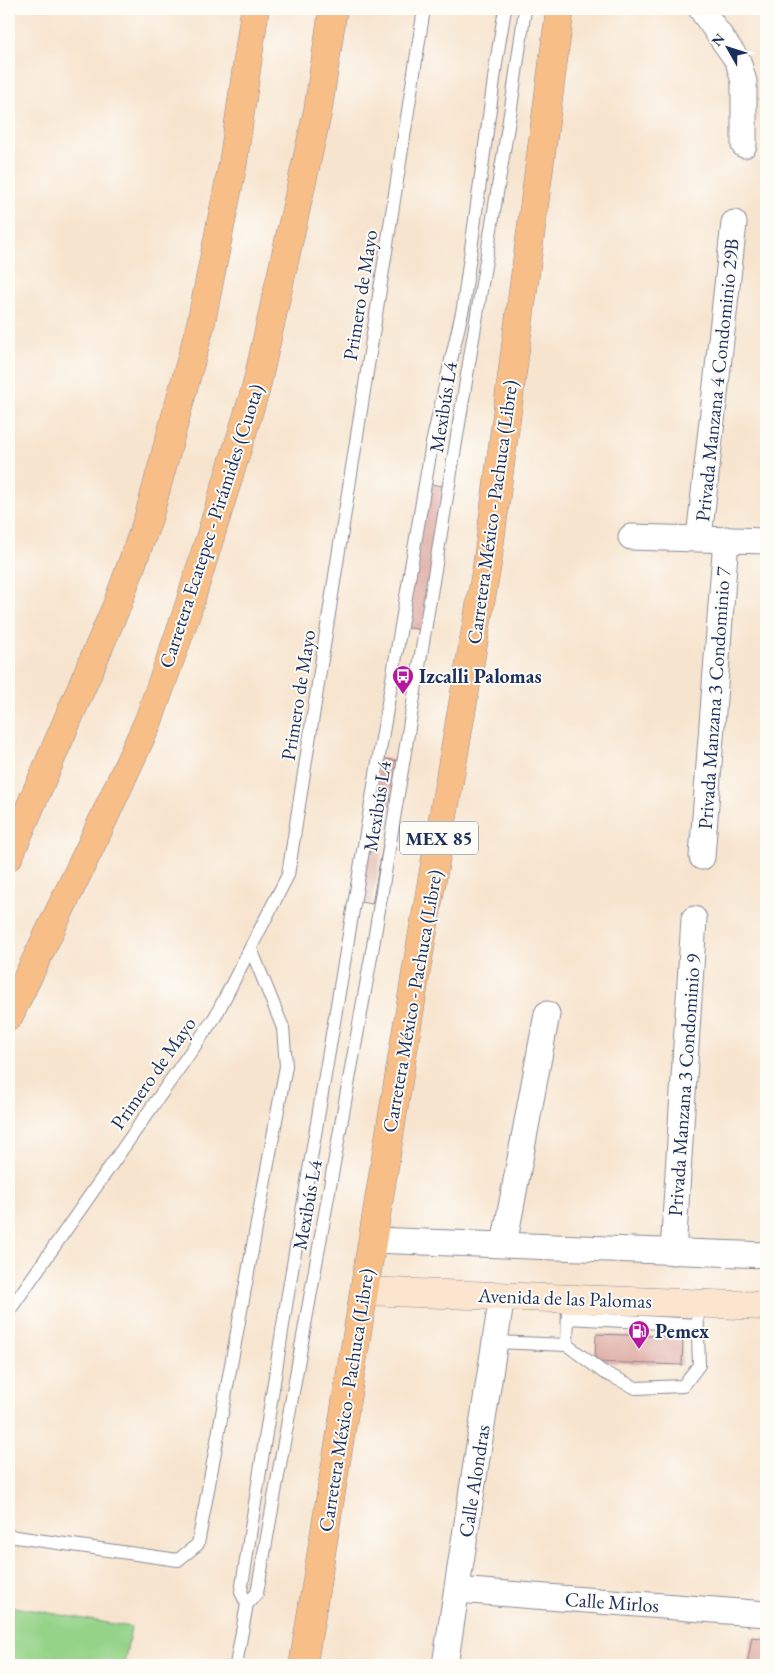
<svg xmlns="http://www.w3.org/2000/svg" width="775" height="1674" font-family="'EB Garamond',serif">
<rect width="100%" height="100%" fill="#fdfcf7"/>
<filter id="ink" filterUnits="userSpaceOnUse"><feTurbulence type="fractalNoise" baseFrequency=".02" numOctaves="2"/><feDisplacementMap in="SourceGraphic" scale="10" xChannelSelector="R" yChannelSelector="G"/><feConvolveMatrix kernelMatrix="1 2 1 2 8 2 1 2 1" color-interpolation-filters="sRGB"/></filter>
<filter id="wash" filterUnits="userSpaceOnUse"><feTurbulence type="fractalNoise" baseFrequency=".0096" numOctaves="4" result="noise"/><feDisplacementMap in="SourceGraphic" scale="20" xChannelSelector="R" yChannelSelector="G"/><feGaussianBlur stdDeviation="1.12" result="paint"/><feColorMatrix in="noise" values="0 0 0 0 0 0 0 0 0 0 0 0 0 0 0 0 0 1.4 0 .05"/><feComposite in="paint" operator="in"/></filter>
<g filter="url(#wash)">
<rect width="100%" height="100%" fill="#f7e4ce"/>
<path fill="#95d388" stroke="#588173" d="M9,1606L131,1627L124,1665H9Z"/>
<g id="blocks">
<path fill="#dca59c" d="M430,484L449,487L422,630L403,627Z
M380,758L399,761L372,904L354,901Z
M596,1334L683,1337L682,1365L595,1362Z
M752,1637L766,1639V1665H747Z"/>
</g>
</g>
<g filter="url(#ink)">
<use href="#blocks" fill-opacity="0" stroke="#898a96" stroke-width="1"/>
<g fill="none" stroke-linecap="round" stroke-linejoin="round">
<g stroke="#898a96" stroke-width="14">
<path id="lane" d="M9,1311L215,1017L288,875L424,9
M568,1318L698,1325
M495,1342L567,1345L568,1309
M567,1345L603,1372L636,1388L683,1386L699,1365L697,1304
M9,1536L178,1560L198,1544L286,1066L283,1028L251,949
M247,1604L241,1592L286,1306L432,443L463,308L497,57L505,9
M236,1665L247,1604L257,1593L373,946L511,108L525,9"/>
</g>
<g stroke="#898a96" stroke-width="27">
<path id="street" d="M701,9L738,61L744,82V145
M631,537L766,541
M699,538L734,223
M702,857L726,539
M372,1240L766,1255
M504,1245L547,1014
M673,1252L694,919
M457,1590L766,1614
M445,1665L502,1296"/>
</g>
<g stroke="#898a96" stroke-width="29">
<path id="secondary" d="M364,1291L766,1306"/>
</g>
<g stroke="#898a96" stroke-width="29">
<path id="primary" d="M303,1665L417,966L487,565L560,9"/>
</g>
<g stroke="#898a96" stroke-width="29">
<path id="highway" d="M9,856L117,605L148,519L201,323L233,163L255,9
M9,1016L96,835L148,722L186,615L256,388L318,110L333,9"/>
</g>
<use href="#lane" stroke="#fff" stroke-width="12"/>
<use href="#street" stroke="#fff" stroke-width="25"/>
<use href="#secondary" stroke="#fce5cf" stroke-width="28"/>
<use href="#primary" stroke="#f7be88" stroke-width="28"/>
<use href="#highway" stroke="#f7be88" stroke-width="28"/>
</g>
</g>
<defs>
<g id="bus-pin" transform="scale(1.125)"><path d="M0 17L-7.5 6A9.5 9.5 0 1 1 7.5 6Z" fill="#b5179e" stroke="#fdfcf7"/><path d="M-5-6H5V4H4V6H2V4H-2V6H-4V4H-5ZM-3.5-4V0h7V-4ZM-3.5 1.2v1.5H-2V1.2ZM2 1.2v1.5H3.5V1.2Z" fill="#fff"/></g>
<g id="fuel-pin" transform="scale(1.125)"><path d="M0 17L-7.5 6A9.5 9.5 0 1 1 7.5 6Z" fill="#b5179e" stroke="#fdfcf7"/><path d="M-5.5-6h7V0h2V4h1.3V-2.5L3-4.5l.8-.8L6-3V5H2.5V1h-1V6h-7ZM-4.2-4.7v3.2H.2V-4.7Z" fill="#fff"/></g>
</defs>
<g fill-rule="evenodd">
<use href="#bus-pin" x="403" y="676"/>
<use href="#fuel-pin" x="639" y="1331"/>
</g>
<g text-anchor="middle" stroke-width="4" stroke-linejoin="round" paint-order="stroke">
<rect fill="#fdfcf7" stroke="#5f6c8c" stroke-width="1" x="400" y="821.5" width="78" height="33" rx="4"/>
<g font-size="19" font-weight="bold" fill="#1b2f5e">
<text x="439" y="845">MEX 85</text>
</g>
<g font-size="20" fill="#1b2f5e" stroke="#fdfcf7">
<text transform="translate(360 295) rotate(-81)" y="7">Primero de Mayo</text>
<text transform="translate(717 380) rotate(-84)" y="7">Privada Manzana 4 Condominio 29B</text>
<text transform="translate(443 407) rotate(-81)" y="7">Mexibús L4</text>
<text transform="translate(492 512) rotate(-82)" y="7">Carretera México - Pachuca (Libre)</text>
<text transform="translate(211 526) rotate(-72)" y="7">Carretera Ecatepec - Pirámides (Cuota)</text>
<text transform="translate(298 695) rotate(-81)" y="7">Primero de Mayo</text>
<text transform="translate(714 698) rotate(-86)" y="7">Privada Manzana 3 Condominio 7</text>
<text transform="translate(377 806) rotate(-81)" y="7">Mexibús L4</text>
<text transform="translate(412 1001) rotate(-80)" y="7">Carretera México - Pachuca (Libre)</text>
<text transform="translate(153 1073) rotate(-55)" y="7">Primero de Mayo</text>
<text transform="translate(684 1085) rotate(-86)" y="7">Privada Manzana 3 Condominio 9</text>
<text transform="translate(307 1205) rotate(-80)" y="7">Mexibús L4</text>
<text transform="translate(565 1298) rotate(2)" y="7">Avenida de las Palomas</text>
<text transform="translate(346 1400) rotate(-81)" y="7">Carretera México - Pachuca (Libre)</text>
<text transform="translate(474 1481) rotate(-81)" y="7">Calle Alondras</text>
<text transform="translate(612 1602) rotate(4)" y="7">Calle Mirlos</text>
</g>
<g font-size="20" font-weight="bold" fill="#1b2f5e" stroke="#fdfcf7" text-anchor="start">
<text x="419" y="683">Izcalli Palomas</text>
<text x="655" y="1338">Pemex</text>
</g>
</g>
<rect width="775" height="1674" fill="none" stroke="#fdfcf7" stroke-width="30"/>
<g transform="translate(728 48) rotate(309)" stroke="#fdfcf7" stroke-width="4" paint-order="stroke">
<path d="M0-4L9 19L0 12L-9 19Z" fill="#1b2f5e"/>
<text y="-8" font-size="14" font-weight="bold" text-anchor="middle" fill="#1b2f5e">N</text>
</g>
</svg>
